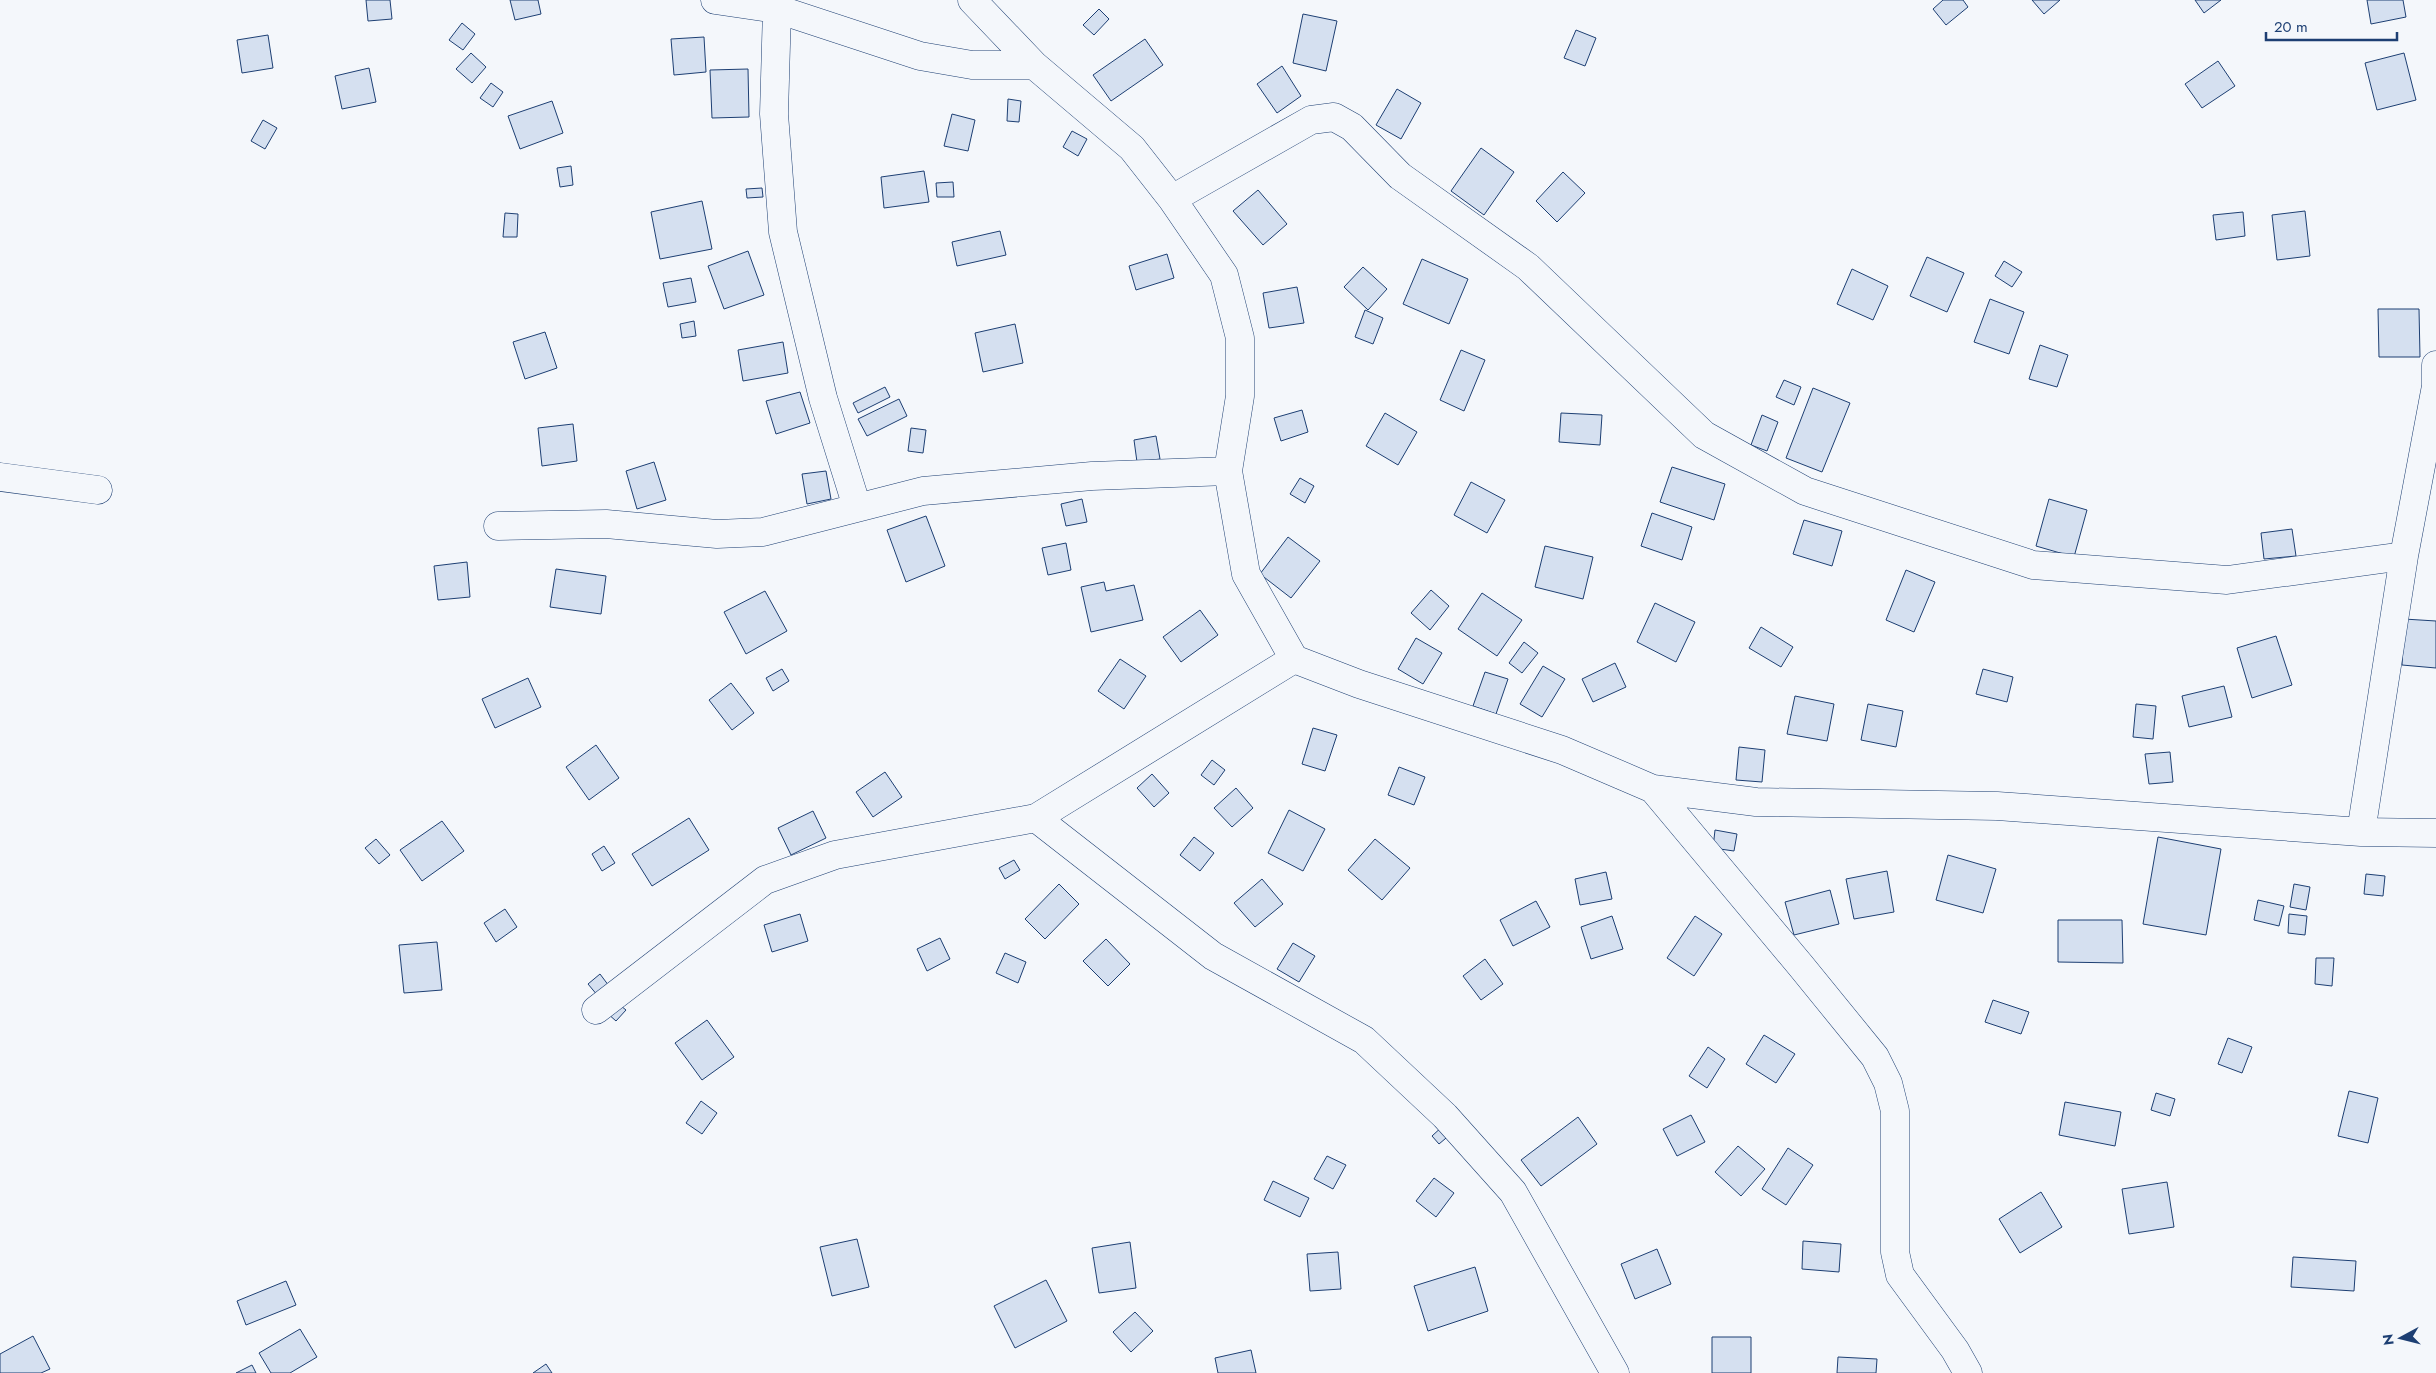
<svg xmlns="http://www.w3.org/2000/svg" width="2436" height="1373" font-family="Jost,sans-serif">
<rect width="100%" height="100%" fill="#f4f7fb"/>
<path fill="#d5e0f0" stroke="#1d3f73" d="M366,0H390L392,19L368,21Z
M510,0H538L541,14L515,20Z
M1943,0H1963L1968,7L1946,25L1933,9Z
M2032,0H2060L2044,14Z
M2195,0H2221L2204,13Z
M2367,0H2403L2406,17L2371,24Z
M1099,9L1109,19L1094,35L1083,25Z
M1303,14L1337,21L1326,71L1293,63Z
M462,23L475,34L463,50L449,40Z
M1576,30L1596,38L1585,66L1564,58Z
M268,35L273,68L242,73L237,40Z
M704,37L706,72L674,75L671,39Z
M1145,39L1163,65L1111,101L1093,75Z
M471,53L486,67L472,83L456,69Z
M2404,53L2416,100L2377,110L2365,63Z
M2218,61L2235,86L2202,108L2185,84Z
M1282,66L1301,96L1277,113L1257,84Z
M369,68L376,102L342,109L335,76Z
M748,69L749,117L712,118L710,70Z
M491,83L503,92L493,107L480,98Z
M1397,89L1421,103L1401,139L1376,125Z
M1008,99L1021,101L1019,122L1007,121Z
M552,101L563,133L520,149L508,116Z
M952,114L975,120L968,151L944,146Z
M263,120L277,128L265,149L251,141Z
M1072,131L1087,139L1078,156L1063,147Z
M1481,148L1514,172L1484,215L1451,191Z
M571,166L573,185L560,187L557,168Z
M924,171L929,202L884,208L881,177Z
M1563,172L1585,193L1557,222L1536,201Z
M953,182L954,197H937L936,183Z
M762,188L763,197L747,198L746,189Z
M1258,190L1287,224L1263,245L1233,211Z
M702,201L712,249L660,259L651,212Z
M2305,211L2310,256L2277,260L2272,215Z
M2243,212L2245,236L2216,240L2213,215Z
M505,213L518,214L517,237H503Z
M1000,231L1006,255L957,266L952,242Z
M748,251L764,295L724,309L708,266Z
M1167,254L1174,278L1136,290L1129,266Z
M1927,257L1964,273L1947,312L1910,296Z
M1422,259L1468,279L1449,324L1403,304Z
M2004,261L2022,272L2012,287L1995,276Z
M1363,267L1387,289L1368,310L1344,287Z
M1852,269L1888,286L1873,320L1837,304Z
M691,278L696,302L668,307L663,283Z
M1297,287L1304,323L1269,328L1263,293Z
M1990,299L2024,312L2009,354L1974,342Z
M2378,309H2419L2420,357H2379Z
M1365,310L1383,318L1373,344L1355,337Z
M694,321L696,336L682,338L680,324Z
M1015,324L1023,363L983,372L975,333Z
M545,332L557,368L525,379L513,342Z
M783,342L788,373L743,381L738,350Z
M2040,345L2068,355L2057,387L2029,379Z
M1461,350L1485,360L1464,411L1440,400Z
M1784,380L1801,387L1794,405L1776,397Z
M885,387L890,397L858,413L853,403Z
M1813,388L1850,403L1822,472L1786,458Z
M800,392L810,423L776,434L766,401Z
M899,399L907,416L867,436L858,419Z
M1302,410L1308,432L1281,441L1274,418Z
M1385,413L1417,432L1398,465L1366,446Z
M1561,413L1602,415L1600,445L1559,442Z
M1762,415L1778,422L1767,451L1751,445Z
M573,424L577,461L542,466L538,428Z
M911,428L926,430L923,453L908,451Z
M1156,436L1160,459L1137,462L1134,440Z
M654,462L666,500L637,509L626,471Z
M1672,467L1725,484L1714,520L1660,502Z
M826,471L831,499L807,504L802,474Z
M1300,478L1314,486L1305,503L1290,494Z
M1471,482L1505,500L1487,533L1454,515Z
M1082,499L1087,522L1066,526L1061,504Z
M2049,499L2087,510L2074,557L2036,546Z
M1652,513L1692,527L1682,560L1641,546Z
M926,516L945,566L906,582L887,530Z
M1804,520L1842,531L1832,566L1793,554Z
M2292,529L2296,556L2264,559L2261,533Z
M1288,537L1320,561L1291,598L1260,574Z
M1066,543L1071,570L1048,575L1042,548Z
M1545,546L1593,557L1583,599L1535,587Z
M467,562L470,597L438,600L434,566Z
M556,569L606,576L601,614L550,607Z
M1906,570L1935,582L1914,632L1886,620Z
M1104,582L1106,591L1134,585L1143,620L1091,632L1081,587Z
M1431,590L1449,606L1430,630L1411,613Z
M765,591L787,631L746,654L724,612Z
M1482,593L1522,620L1497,656L1458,629Z
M1655,603L1695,622L1676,662L1637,642Z
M1200,610L1218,635L1181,662L1163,637Z
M2404,619L2436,621V668L2402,665Z
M1761,627L1793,647L1781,667L1749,648Z
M2276,636L2292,685L2252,698L2237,648Z
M1416,638L1442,653L1423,684L1398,669Z
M1524,642L1538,653L1522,673L1509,663Z
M1120,659L1146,676L1124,709L1098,691Z
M1615,663L1626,687L1593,702L1582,679Z
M1543,666L1565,679L1542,717L1520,704Z
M782,669L789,681L773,691L766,678Z
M1983,669L2013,677L2007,702L1976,694Z
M1485,672L1508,679L1496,714L1473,706Z
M528,678L541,707L495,728L482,699Z
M731,683L754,713L732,730L709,700Z
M2224,686L2232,717L2189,727L2182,696Z
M1795,696L1834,704L1827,741L1787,734Z
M1868,704L1903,711L1896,747L1861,740Z
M2136,704L2156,706L2153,739L2133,737Z
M1313,728L1337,735L1325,771L1302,764Z
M596,745L619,778L589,800L566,767Z
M1739,747L1765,750L1762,782L1736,780Z
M2170,752L2173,782L2149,784L2145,754Z
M1212,760L1225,770L1214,785L1201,775Z
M1399,767L1425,777L1414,805L1388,795Z
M885,772L902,797L873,817L856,792Z
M1152,774L1169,793L1154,807L1137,788Z
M1236,788L1253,808L1232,827L1214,808Z
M1289,810L1325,829L1303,871L1268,853Z
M813,811L826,838L791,855L778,828Z
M689,818L709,850L652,886L632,854Z
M442,821L464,851L422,881L400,850Z
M1715,830L1737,834L1734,851L1713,848Z
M1194,837L1214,853L1200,871L1180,855Z
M2158,837L2221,849L2206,935L2143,924Z
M376,839L390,855L379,864L365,848Z
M1375,839L1410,868L1382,900L1348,870Z
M604,846L615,863L602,871L592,854Z
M1948,855L1996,869L1983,913L1936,900Z
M1014,860L1020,870L1005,879L999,868Z
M1887,871L1894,912L1854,919L1846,879Z
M1606,872L1612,899L1580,905L1575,879Z
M2366,874L2385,876L2383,896L2364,894Z
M1262,879L1283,904L1255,927L1234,903Z
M1059,884L1079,904L1045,939L1025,919Z
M2294,884L2310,887L2306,910L2290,907Z
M1830,890L1839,924L1794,935L1785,902Z
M2258,900L2284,906L2279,926L2254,920Z
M1536,901L1550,927L1513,946L1500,920Z
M505,909L517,927L496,942L484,923Z
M800,914L808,941L772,952L764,925Z
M2289,914L2307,916L2305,935L2288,933Z
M1612,916L1623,949L1591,959L1581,927Z
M1695,916L1722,934L1694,976L1667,958Z
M2058,920H2122L2123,963L2058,962Z
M940,938L950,959L927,971L917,949Z
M1106,939L1130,964L1108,986L1083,961Z
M437,942L442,990L404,993L399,945Z
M1293,943L1315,956L1299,982L1277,969Z
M1005,953L1026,962L1018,983L996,973Z
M2316,958H2334L2332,986L2315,984Z
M1485,959L1503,984L1481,1000L1463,976Z
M600,974L609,986L598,996L588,984Z
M1993,1000L2029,1012L2021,1034L1985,1022Z
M616,1002L626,1010L616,1021L607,1013Z
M707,1020L734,1057L702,1080L675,1043Z
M1764,1035L1795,1054L1776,1083L1746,1064Z
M2228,1038L2252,1047L2242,1073L2218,1064Z
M1708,1047L1725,1059L1707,1088L1689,1076Z
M2349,1091L2378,1098L2368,1143L2338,1136Z
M2156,1093L2175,1099L2170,1116L2151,1110Z
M701,1101L717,1113L702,1134L686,1123Z
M2065,1102L2121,1112L2115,1146L2059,1135Z
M1691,1115L1705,1142L1677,1156L1663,1129Z
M1578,1117L1597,1144L1541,1186L1521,1160Z
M1444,1125L1452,1133L1439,1144L1432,1136Z
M1738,1146L1765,1169L1741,1196L1715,1172Z
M1788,1148L1813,1165L1786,1205L1762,1189Z
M1327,1156L1346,1165L1333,1189L1314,1179Z
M1434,1178L1454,1193L1436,1217L1416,1201Z
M1273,1181L1309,1198L1300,1217L1264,1200Z
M2167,1182L2174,1227L2129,1234L2122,1189Z
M2041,1192L2062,1227L2020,1253L1999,1219Z
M857,1239L869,1287L832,1296L820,1247Z
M1803,1241L1841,1244L1839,1272L1802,1269Z
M1130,1242L1136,1288L1099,1293L1092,1248Z
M1657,1249L1671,1284L1635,1299L1621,1264Z
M1338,1252L1341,1289L1310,1291L1307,1254Z
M2293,1257L2356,1261L2354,1291L2291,1287Z
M1475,1267L1488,1311L1428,1331L1414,1286Z
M1046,1280L1067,1321L1015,1348L994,1306Z
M286,1281L296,1305L246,1325L237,1301Z
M1135,1312L1153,1331L1131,1352L1113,1332Z
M300,1329L317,1357L290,1373H271L259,1353Z
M33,1336L50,1369L41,1373H0V1354Z
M1712,1337H1751V1373H1712Z
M1251,1350L1256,1373H1218L1215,1358Z
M1838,1357L1877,1359L1876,1373H1837Z
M546,1364L552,1373H533Z
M252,1365L256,1373H236Z"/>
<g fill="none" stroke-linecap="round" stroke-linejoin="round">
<g stroke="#1d3f73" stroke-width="29">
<path id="minor" d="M715,0L777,9L920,56L972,65H1034
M972,0L1034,65L1132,148L1172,199L1224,275L1240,338V396L1228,471L1246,574L1294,659L1359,684L1562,750L1653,789L1756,802L1997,806L2361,832L2436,833
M777,9L774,114L783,232L823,398L857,507
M1172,199L1311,120L1334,117L1352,127L1400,176L1528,267L1704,435L1805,491L2033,565L2227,580L2404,556
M0,477L98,490
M498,526L606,524L717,534L763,532L923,491L1092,476L1228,471
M1653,789L1801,966L1875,1057L1888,1083L1895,1111V1252L1900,1275L1955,1350L1968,1373
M1036,818L1213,956L1364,1040L1445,1116L1513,1192L1615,1373
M2361,832L2404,556L2436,386V365
M596,1010L765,880L835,855L1036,818L1294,659"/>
</g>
<use href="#minor" stroke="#f4f7fb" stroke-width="28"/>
</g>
<g transform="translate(2401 1338) rotate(263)" stroke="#f4f7fb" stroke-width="4" paint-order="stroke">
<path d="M0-4L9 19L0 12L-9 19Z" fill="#1d3f73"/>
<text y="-8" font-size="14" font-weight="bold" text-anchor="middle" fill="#1d3f73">N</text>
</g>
<path d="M2266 32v8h131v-8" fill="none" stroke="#1d3f73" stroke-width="2.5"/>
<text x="2274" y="32" font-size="15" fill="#1d3f73" stroke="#f4f7fb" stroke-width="4" paint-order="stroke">20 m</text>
</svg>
